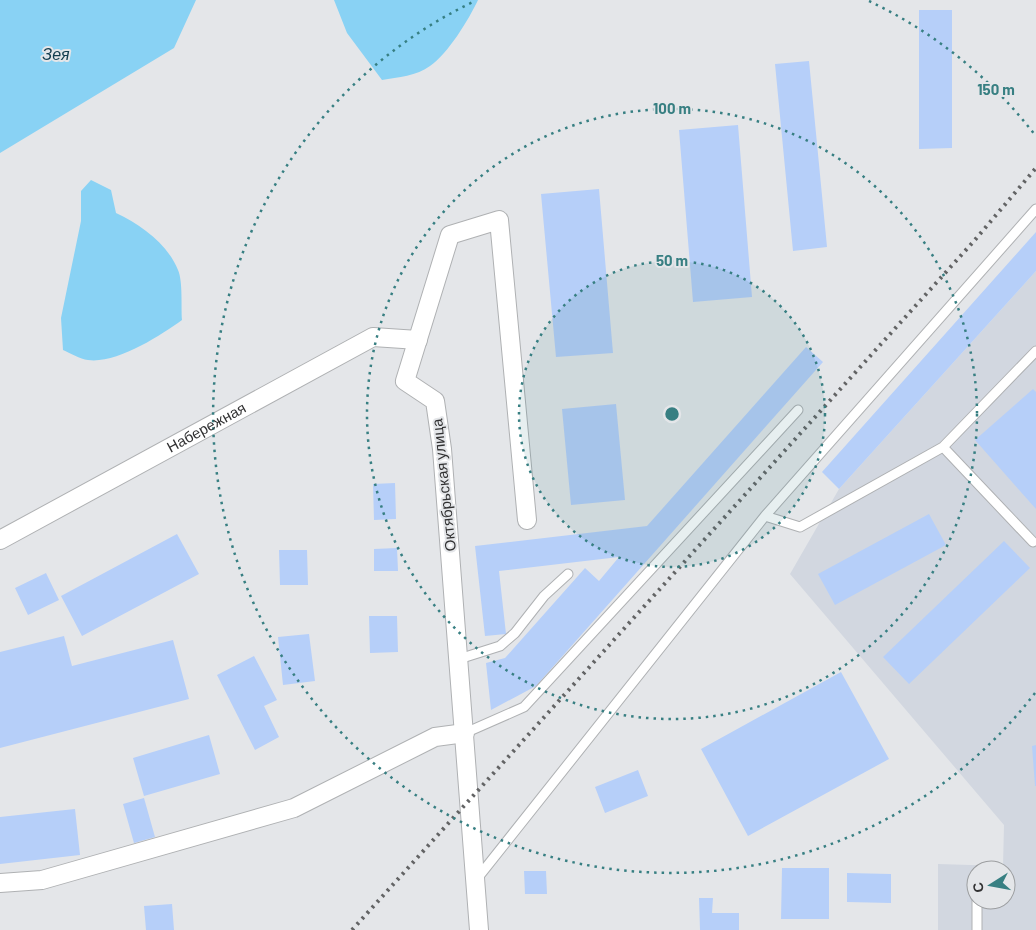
<svg xmlns="http://www.w3.org/2000/svg" width="1036" height="930" font-family="Barlow,sans-serif">
<rect width="100%" height="100%" fill="#e4e6e9"/>
<path fill="#d2d7e0" fill-rule="evenodd" d="M1036,271V930H938V864L1003,866L1004,825L790,574L839,489ZM976,870H1006V900H976Z"/>
<path fill="#89d2f4" d="M0,0H196L174,48L0,153Z
M334,0H478C469,19 448,54 430,66C417,76 398,77 382,80L347,33Z
M91,180L111,190L116,213C141,225 167,243 178,270C183,281 181,308 182,320C160,336 116,364 88,360C80,359 70,353 63,350L61,318L81,221V191Z"/>
<path fill="#b6cff9" d="M919,10H952V148L919,149Z
M809,61L827,247L793,251L775,64Z
M738,125L752,297L693,302L679,130Z
M599,189L613,353L556,357L541,194Z
M1036,232V271L839,489L822,472Z
M806,347L823,362L536,686L491,710L486,663L505,658L585,568L599,581L619,557L499,571L506,634L485,636L475,546L647,526Z
M1033,389L1036,392V509L975,440Z
M616,404L625,500L571,505L562,409Z
M395,483L396,519L374,520L373,484Z
M929,514L946,545L835,605L818,574Z
M177,534L199,574L82,636L61,596Z
M1004,541L1030,568L909,684L883,657Z
M397,548L398,571H374V549Z
M279,550H307L308,585H280Z
M46,573L59,600L28,615L15,588Z
M369,616H397L398,652L370,653Z
M309,634L315,681L283,685L278,637Z
M64,636L72,666L173,640L189,699L0,748V652Z
M254,656L277,700L264,706L279,737L255,750L217,675Z
M841,672L889,759L748,836L701,749Z
M209,735L220,774L144,796L133,758Z
M1036,745V786H1035L1032,746Z
M638,770L648,796L605,813L595,787Z
M144,798L155,837L134,843L123,804Z
M75,809L80,855L0,864V817Z
M782,868H829V919H781Z
M524,871H546L547,894H525Z
M847,873L891,874V903L847,902Z
M699,898H713L712,913H739V930H700Z
M172,904L174,930H146L144,906Z"/>
<g fill="none" stroke-linecap="round" stroke-linejoin="round">
<g stroke="#afb1b3" stroke-width="11">
<path id="lane" d="M943,447L1033,542
M765,516L1036,209
M459,659L500,646L515,633L544,596L568,574
M465,733L524,707L798,410
M476,880L765,516L800,527L943,447L1036,351
M977,930V900"/>
</g>
<g stroke="#afb1b3" stroke-width="20">
<g id="street">
<path id="s1" d="M0,540L373,337L418,340"/>
<path d="M0,883L42,880L294,808L435,737L465,733"/>
<path d="M479,930L442,449L435,401L405,381L450,235L499,220L527,520"/>
</g>
</g>
<use href="#lane" stroke="#fff" stroke-width="9"/>
<use href="#street" stroke="#fff" stroke-width="18"/>
<path stroke="#626364" stroke-width="4" stroke-dasharray="2.5 5" stroke-linecap="butt" d="M352,930L974,241L1036,168"/>
</g>
<circle cx="672" cy="414" r="153" fill="#377f82" fill-opacity=".12"/>
<g fill="none" stroke="#377f82" stroke-width="2.5" stroke-dasharray="2.5 5">
<circle cx="672" cy="414" r="153"/>
<circle cx="672" cy="414" r="305"/>
<path d="M1035 693A458 458 0 1 1 475 1M869 1A458 458 0 0 1 1035 135"/>
</g>
<g text-anchor="middle" stroke-width="4" stroke-linejoin="round" paint-order="stroke">
<g font-size="15" fill="#313132" stroke="#e4e6e9">
<text dy="5" stroke="none"><textPath href="#s1" startOffset="235">Набережная</textPath></text>
<text transform="translate(444 485) rotate(-96)" y="5">Октябрьская улица</text>
</g>
<g font-size="16" font-style="italic" fill="#133d4f" stroke="#e4e6e9">
<text x="56" y="60">Зея</text>
</g>
</g>
<circle cx="672" cy="414" r="8" fill="#377f82" stroke="#e4e6e9" stroke-width="2.5"/>
<g font-size="15" text-anchor="middle" font-weight="bold" fill="#377f82" stroke="#e4e6e9" stroke-width="4" stroke-linejoin="round" paint-order="stroke">
<text x="996" y="95">150 m</text>
<text x="672" y="114">100 m</text>
<text x="672" y="266">50 m</text>
</g>
<g transform="translate(991 885) rotate(259)"><circle r="24" fill="#e4e6e9" stroke="#9c9ea0"/>
<path d="M0-4L9 19L0 12L-9 19Z" fill="#377f82"/>
<text y="-8" font-size="14" font-weight="bold" text-anchor="middle" fill="#313132">С</text>
</g>
</svg>
